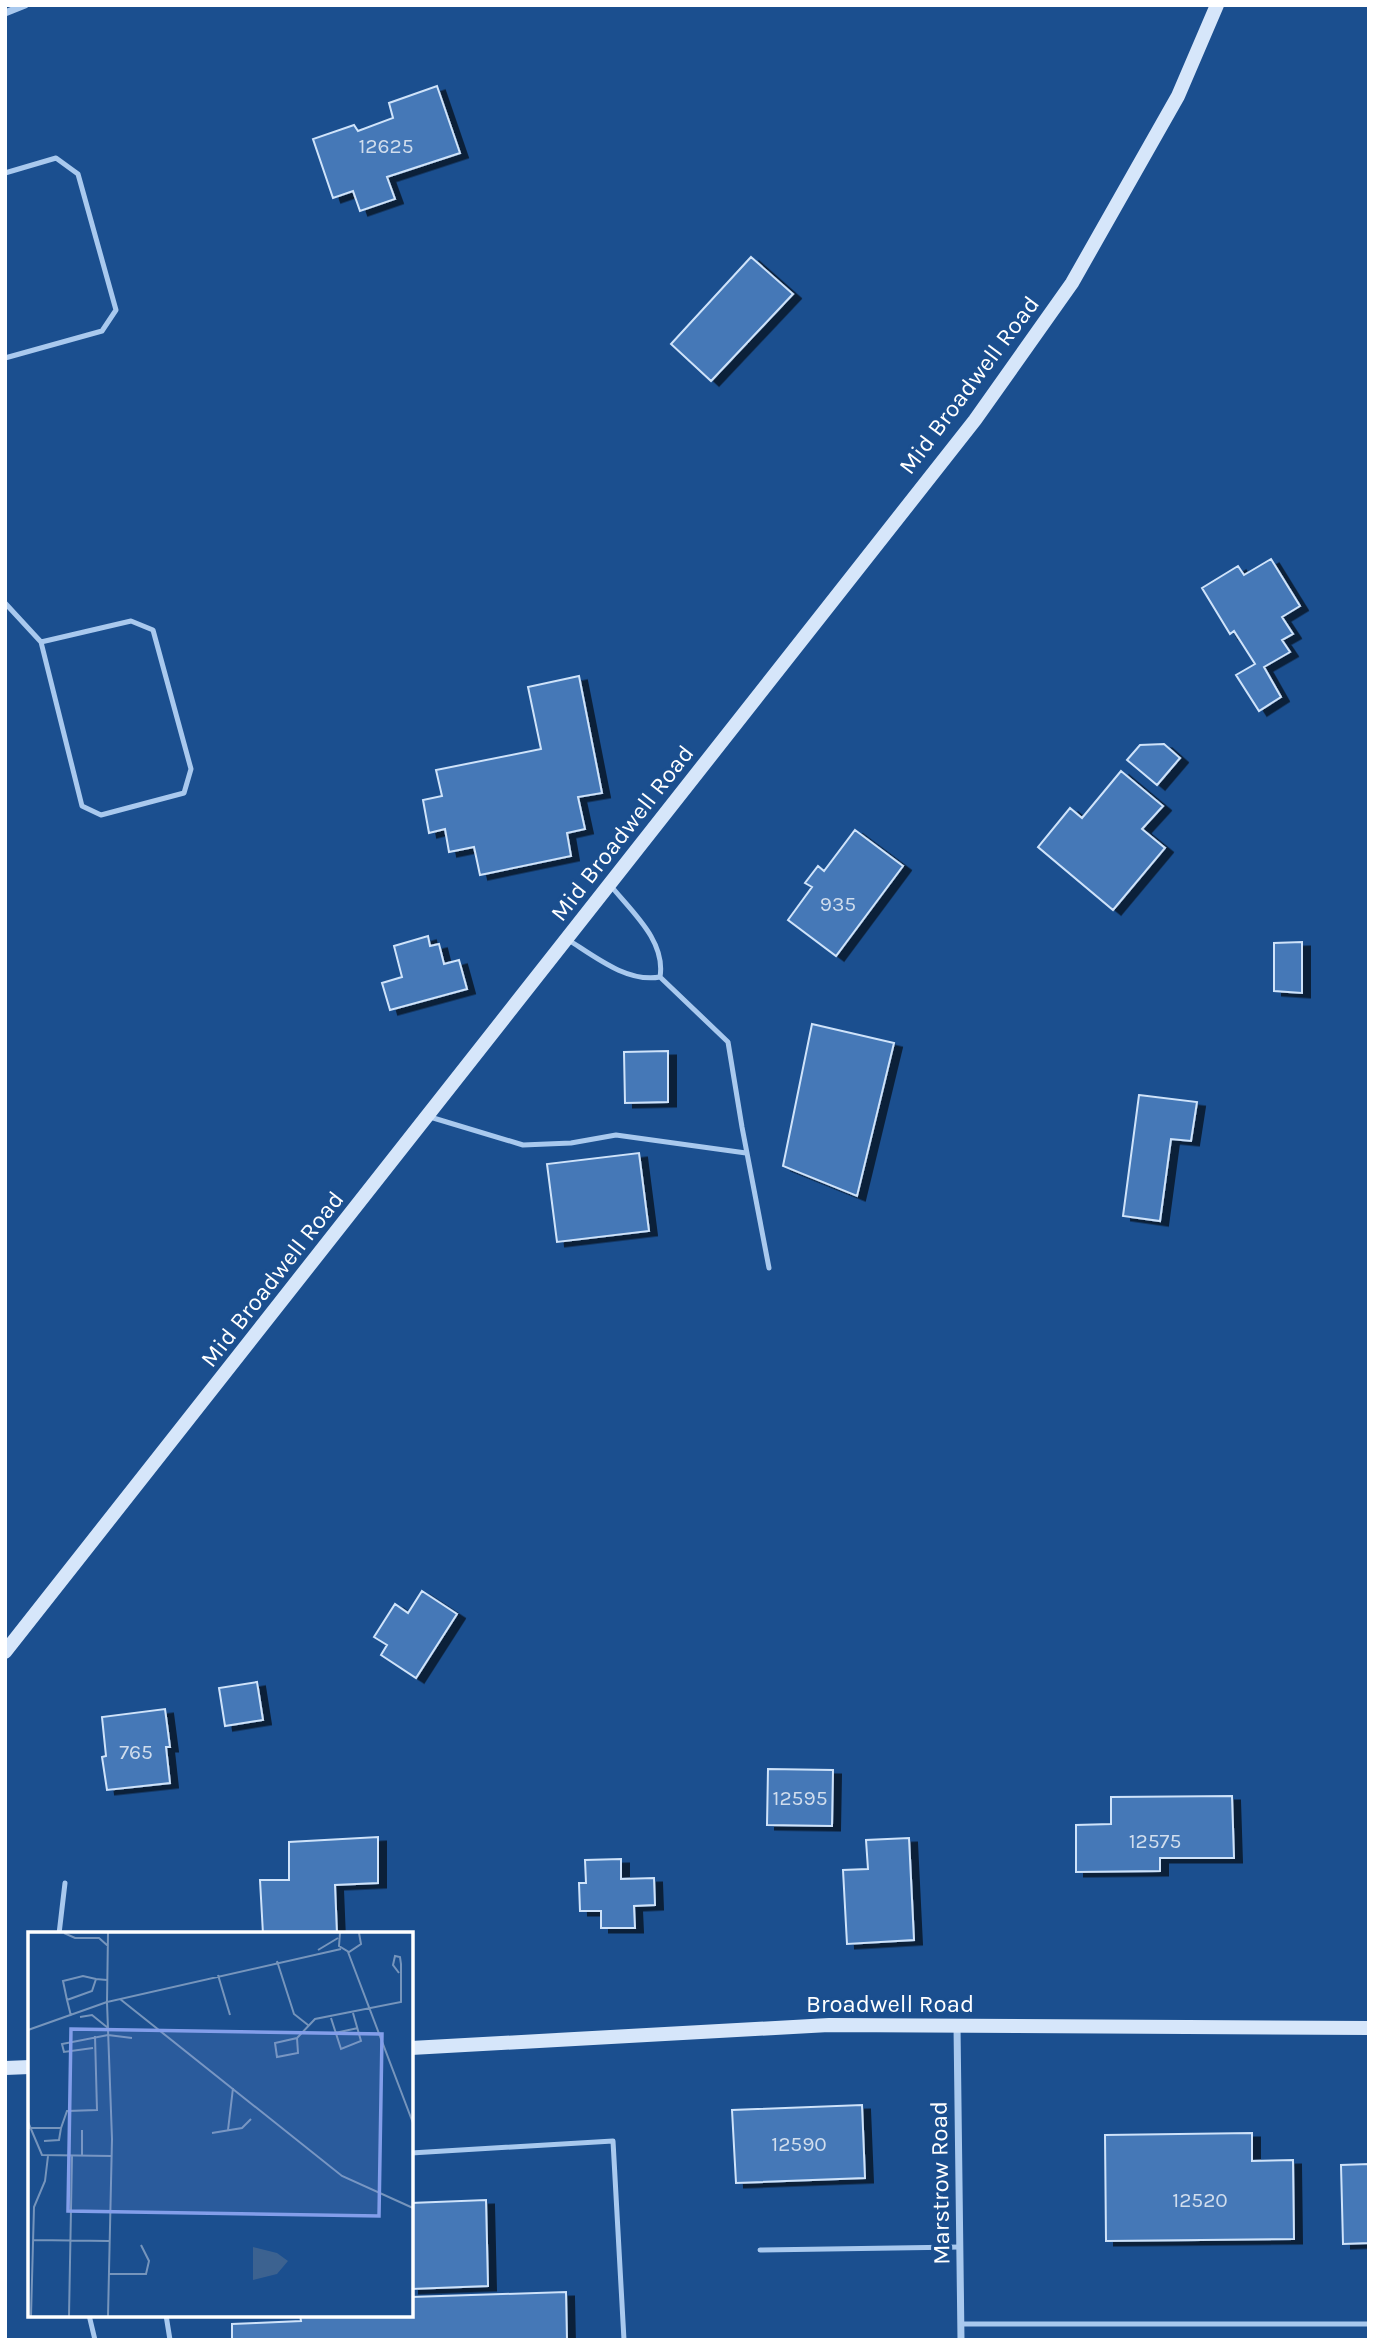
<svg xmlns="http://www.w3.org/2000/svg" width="1374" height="2345" font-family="Karla,sans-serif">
<defs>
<filter id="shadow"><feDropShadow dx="8" dy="4.5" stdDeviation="0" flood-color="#0009"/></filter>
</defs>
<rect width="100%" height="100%" fill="#1b4f8f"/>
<path fill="#4478b7" stroke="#cfe3fa" stroke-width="2" filter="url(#shadow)" d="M437,86L460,153L387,177L395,199L360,211L353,191L333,198L313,139L354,125L358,131L393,118L389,103Z
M751,257L793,294L711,381L671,344Z
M1271,559L1300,606L1282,617L1293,634L1282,640L1290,652L1264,667L1281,697L1259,711L1236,675L1255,664L1234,631L1230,634L1202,588L1238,566L1244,575Z
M579,676L602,793L578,797L585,829L567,833L571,856L480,875L474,847L449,852L445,829L429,833L423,800L442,796L436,770L541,749L528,687Z
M1164,744L1180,758L1157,785L1127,760L1140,745Z
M1121,771L1163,806L1142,829L1165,848L1113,910L1038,847L1070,808L1082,818Z
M855,830L903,866L836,956L788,920L812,887L805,883L818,866L824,871Z
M428,936L430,946L439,944L444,964L459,960L467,989L390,1010L382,983L402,977L394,946Z
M1302,942V993L1274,991V943Z
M812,1024L894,1043L857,1196L783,1166Z
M668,1051V1102L625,1103L624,1052Z
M1139,1095L1197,1102L1191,1141L1171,1139L1160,1221L1123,1216Z
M639,1153L649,1231L557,1242L547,1164Z
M422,1591L457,1614L416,1678L381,1655L387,1645L374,1637L395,1604L408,1613Z
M257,1682L263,1720L225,1726L219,1688Z
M165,1709L170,1747H166L170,1783L107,1790L102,1757L106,1756L102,1717Z
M768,1769L833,1770L832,1826L767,1825Z
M1232,1796L1234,1858H1160V1871L1076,1872V1825L1111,1824V1797Z
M378,1837V1883L335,1885L337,1934H263L260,1880H289V1842Z
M909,1838L914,1940L847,1944L843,1870L868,1869L866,1840Z
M621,1859V1879L654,1878L655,1905L634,1906L635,1928H601V1911H580L579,1883H586L585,1860Z
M862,2105L865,2178L736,2183L732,2110Z
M1252,2133V2161L1293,2160L1294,2239L1106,2241L1105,2135Z
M1369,2164V2243L1343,2244L1341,2165Z
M486,2200L488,2286L411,2289V2203Z
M566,2292L567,2340H232V2324L301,2321L300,2315H411V2297Z"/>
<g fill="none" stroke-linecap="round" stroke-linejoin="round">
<path stroke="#a9c9ee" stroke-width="5" d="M5,173L56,158L78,174L116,310L102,331L5,358
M5,603L41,642L82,806L101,815L184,793L191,769L153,630L131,621L41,642
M567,939C594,956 627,983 660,977C666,941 632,912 611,886
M660,977L728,1042L742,1127L769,1268
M430,1117L523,1145L571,1143L616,1135L746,1153
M59,1934L65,1883
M411,2153L613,2141L624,2340
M760,2250L960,2247
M89,2315L95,2340
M166,2315L170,2340
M961,2324H1369"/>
<path stroke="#a9c9ee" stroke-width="7" d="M5,13L25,5
M957,2026L961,2340"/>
<path stroke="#d6e6fa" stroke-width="14" d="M5,1652L975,420L1072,283L1178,96L1217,5
M411,2048L829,2025L1369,2028
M5,2068L30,2067"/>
</g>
<g text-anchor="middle" stroke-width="6" stroke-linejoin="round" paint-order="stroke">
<g font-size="21" fill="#d0dded">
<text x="386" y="153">12625</text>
<text x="838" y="911">935</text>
<text x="136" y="1759">765</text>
<text x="800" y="1805">12595</text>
<text x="1155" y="1848">12575</text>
<text x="799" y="2151">12590</text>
<text x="1200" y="2207">12520</text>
</g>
<g font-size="24" fill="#fff" stroke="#1b4f8f">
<text transform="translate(969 385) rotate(-53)" y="8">Mid Broadwell Road</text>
<text transform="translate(622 833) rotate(-52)" y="8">Mid Broadwell Road</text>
<text transform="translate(272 1279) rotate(-52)" y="8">Mid Broadwell Road</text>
<text x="890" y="2012">Broadwell Road</text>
<text transform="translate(940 2183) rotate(-91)" y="8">Marstrow Road</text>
</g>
</g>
<g transform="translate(28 1932)">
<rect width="385" height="385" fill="#1b4f8f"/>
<path d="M225,315L249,321L260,329L249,342L225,348Z" fill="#3c6290"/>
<path fill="none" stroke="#7695bc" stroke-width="2" d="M36,1L47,6H71L80,14M312,1L311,14L321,20L333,12L331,1M290,18L310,6M320,20L385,191M249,29L266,82L280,93M190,43L202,83M92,67L314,244L385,276M39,68L35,49L55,44L68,47M79,70L80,1M43,84L39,68L64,59L68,47L79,48M52,85L64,83L80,96M303,86L313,117L333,109L325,81M0,98L79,70M307,101L330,96M269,106L270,121L249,125L247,111L269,106L287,87L373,70V32L372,25L367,24L365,33L371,41M65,116L36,120L34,112L80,103L104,106M0,190L14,223L83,224M0,196H33L39,179L69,178L67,104M200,198L205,156M184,201L214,196L223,187M16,209L31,208L33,196M54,224V198M5,308L81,309M80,342H118L121,329L113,313M3,384L6,275L17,249L20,224M41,384L44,224M80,384L84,207L79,70L313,17"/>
<path fill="#839eea" fill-opacity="0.15" stroke="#839eea" stroke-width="3.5" d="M43,97L354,102L351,284L40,279Z"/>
<rect width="385" height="385" fill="none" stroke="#fff" stroke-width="3.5"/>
</g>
<rect width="1374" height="2345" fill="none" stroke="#ffffff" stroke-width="14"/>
</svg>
